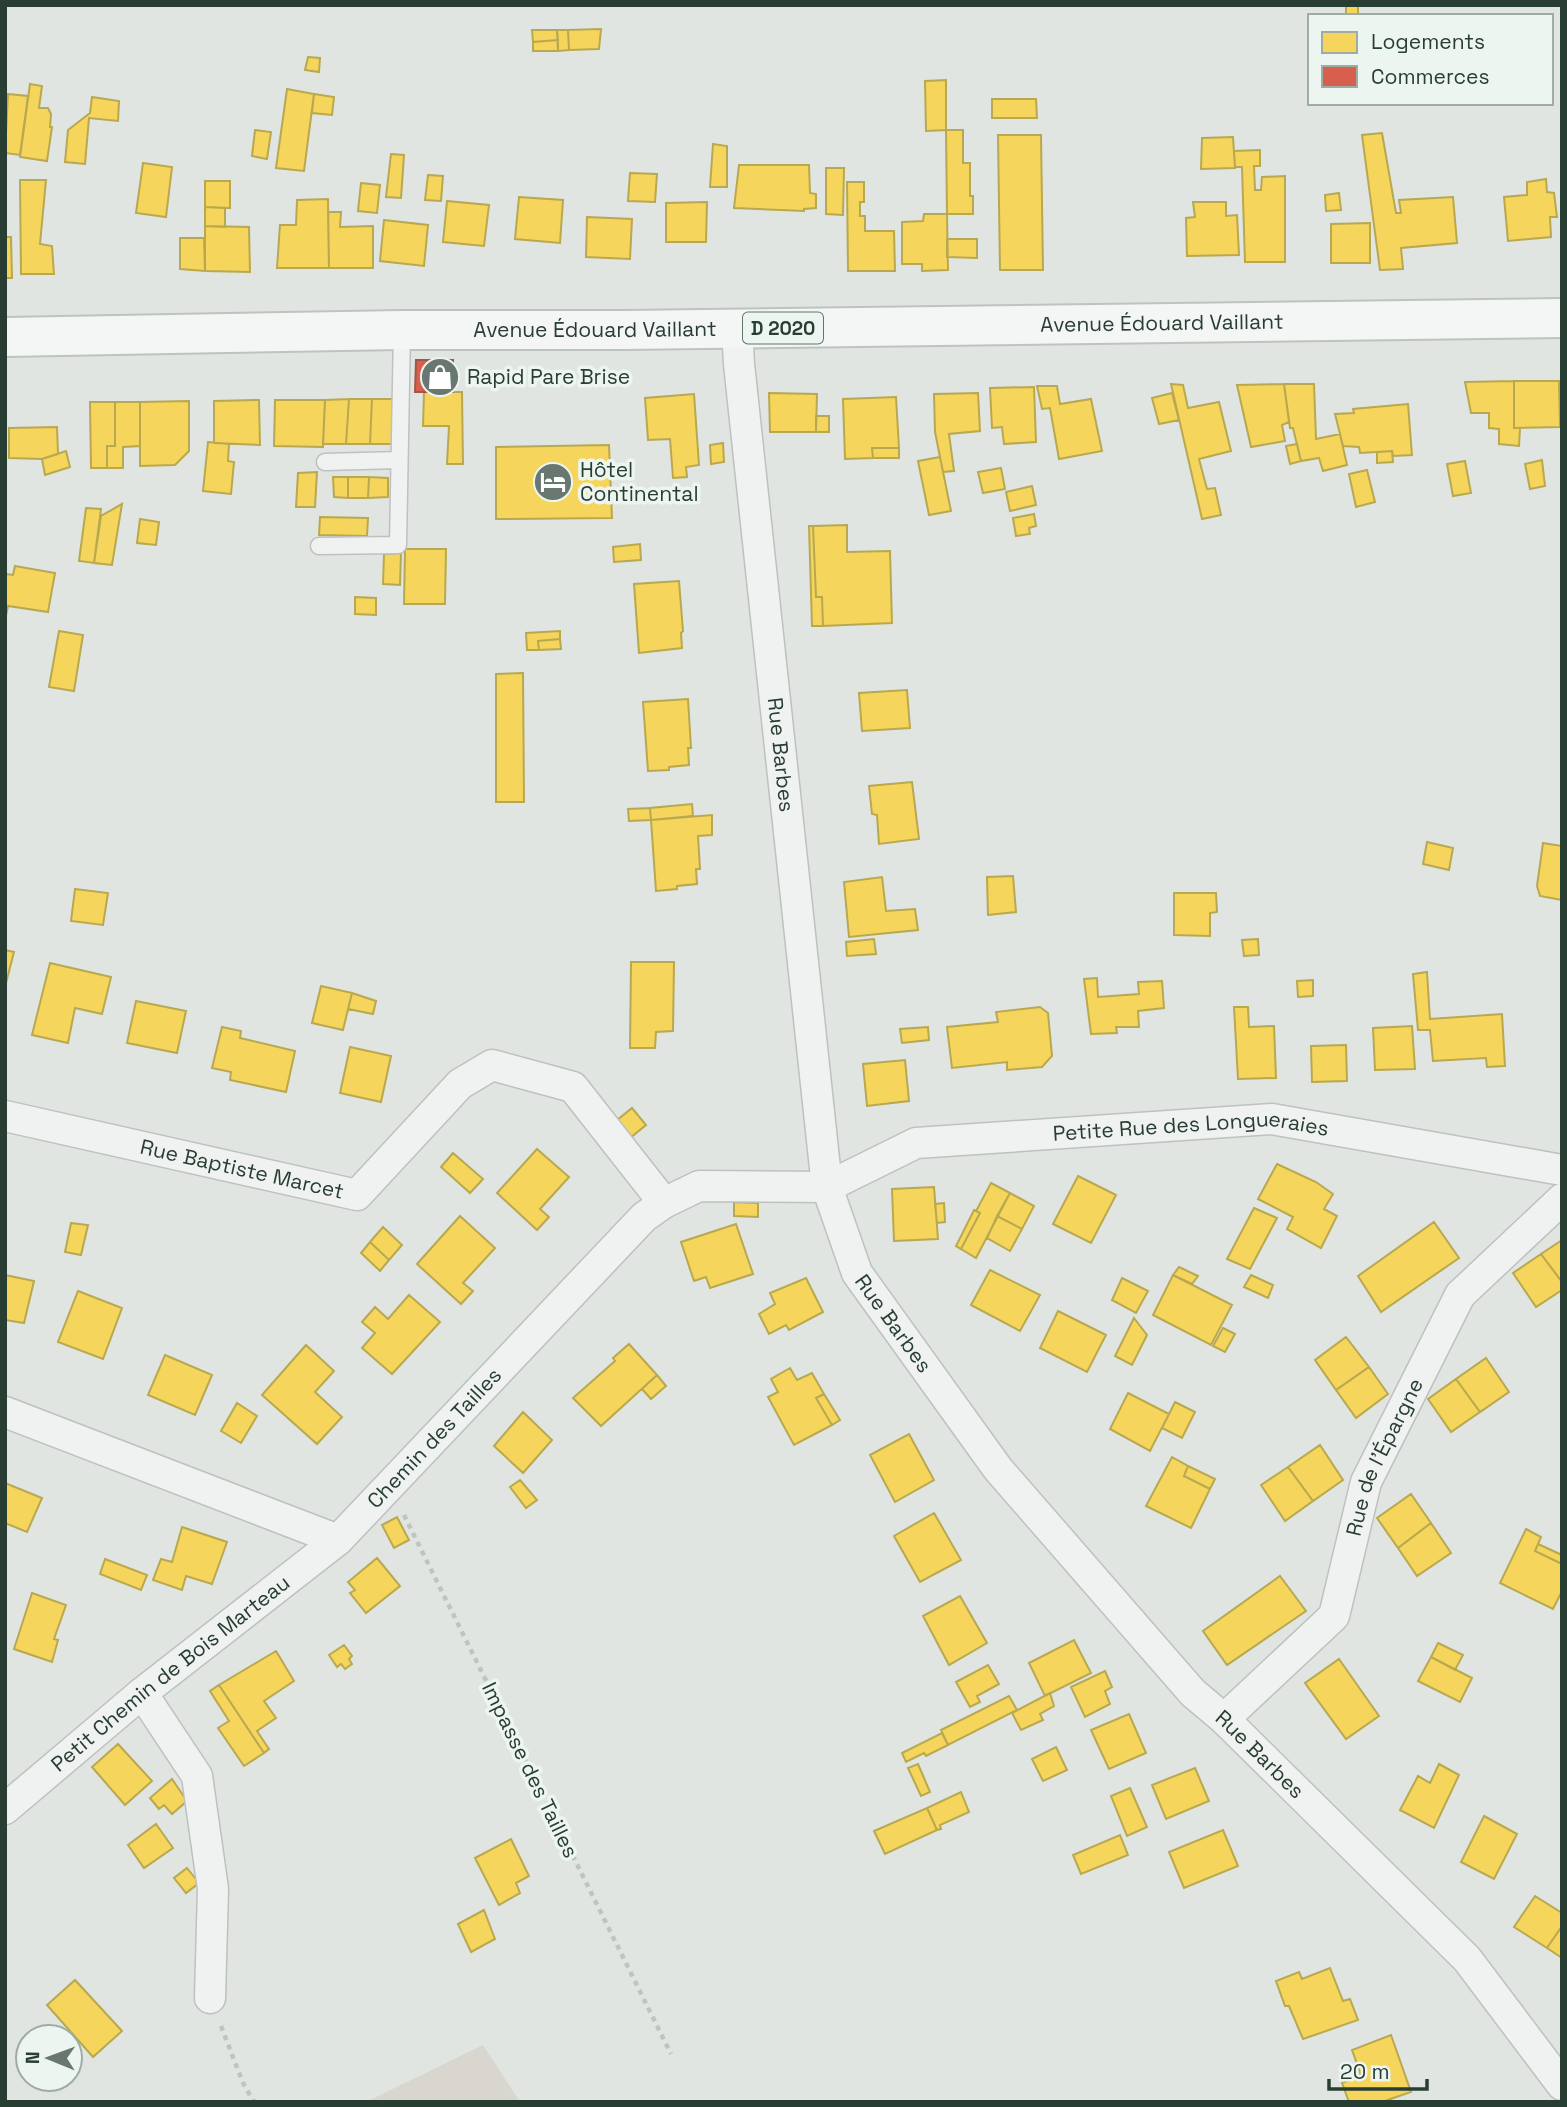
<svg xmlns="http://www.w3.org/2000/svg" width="1567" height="2107" font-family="'Space Grotesk',sans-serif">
<rect width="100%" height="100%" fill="#e0e5e2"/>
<path fill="#d8d6cf" d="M483,2045L520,2102H366Z"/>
<path fill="#f6d55c" stroke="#b8a84f" stroke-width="2" d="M1346,5H1358V16H1346Z
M601,29L599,49L569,50L568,30Z
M532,30H557L558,40L533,42Z
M557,30H568L569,50L558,51Z
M558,40V51H533V42Z
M308,57L320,58L319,72L305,70Z
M946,80V130L926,131L925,81Z
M30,84L42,86L39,108H48L51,114L50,127H52L47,161L20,157Z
M287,89L314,94L304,171L276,168Z
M8,94L28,96L20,155L5,153Z
M314,94L334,97L332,115L312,113Z
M92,97L119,101L118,121L89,118L85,164L65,162L68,130L90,113Z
M992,99H1036L1037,118H992Z
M255,130L271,132L267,159L252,156Z
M946,130H963V163H970V196H973V214H947Z
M1382,133L1396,213H1401L1399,200L1453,197L1457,243L1401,248L1403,269L1380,270L1362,135Z
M998,135H1041L1043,270H1000Z
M1233,137L1235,168L1201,169L1202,138Z
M713,144L727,146V187H710Z
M1260,150V166H1254L1255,190H1261L1262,177L1285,176V262H1245L1242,167H1235L1234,151Z
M391,154L404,155L401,198L386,197Z
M143,163L172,167L166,217L136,213Z
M739,165H809L810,193L816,194V208L804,209V211L734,208Z
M826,168H844L843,215L826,214Z
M630,173L657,174L655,202L628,201Z
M428,175L443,176L441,201L425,200Z
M1546,179L1547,192L1554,193L1557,217H1550L1551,237L1508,241L1504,197L1527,195V182Z
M20,180H46L40,244L52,246L54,274H21Z
M205,181H230V208L205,207Z
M847,182H864V202H860V216H865V231H894L895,271H848Z
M361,183L380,185L377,213L358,211Z
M1339,193L1341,210L1326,211L1325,195Z
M519,197L563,200L560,243L515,239Z
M328,199L329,268H277L280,225H296L297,200Z
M447,201L489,205L484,246L443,242Z
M707,202L706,242H666V203Z
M1193,202H1226V216L1237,215L1239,255L1187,256L1186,218L1195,217Z
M205,207L225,208V227L205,226Z
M328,212H341L340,227L373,226V268H329Z
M924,214H947L948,270L922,271V264H902V222L923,221Z
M587,217L632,219L630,259L586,257Z
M384,220L428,225L424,266L380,261Z
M1370,223V263H1331V224Z
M205,226L249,227L250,272L205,271Z
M5,237H11L12,278H5Z
M180,238H204L205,271L180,269Z
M947,239H977V258L947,257Z
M1514,381H1559L1560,427L1514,428Z
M1514,381V428H1520L1519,446L1499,444V429L1489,428V413H1471L1465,382Z
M1171,384L1183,385L1188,408L1219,402L1231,451L1199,459L1207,489L1215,488L1221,515L1202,519Z
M1284,384H1314L1316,439L1340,434L1347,465L1323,471L1319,458L1301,461L1293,428H1290Z
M1284,384L1289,422L1282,425L1285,441L1251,447L1237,385Z
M1037,386H1057L1060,404L1091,399L1102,451L1059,459L1050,408L1042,409Z
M1034,387L1036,442L1004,444L1002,427L992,428L990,388Z
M424,392H462L463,464H447L449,426H423Z
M769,393L817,394L816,432H770Z
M978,393L980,431L949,434L954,471L943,472L935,432L934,394Z
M1172,393L1179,420L1159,424L1152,398Z
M694,394L699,465L686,467L687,477L673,478L670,439L648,440L645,398Z
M896,397L899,448H872L873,458L845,459L843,399Z
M349,399H372L370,444H346Z
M349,399L346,444H323L325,400Z
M372,399H395L394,444H370Z
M259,400L260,445L214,443V401Z
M275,400H325L323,447L274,446Z
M189,401V451L175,465L140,466V402Z
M90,402H115V446H107V468H91Z
M115,402H140V446L123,447V468H107V446H115Z
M1408,404L1412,455L1393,456L1392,451L1360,453L1359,447L1343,446L1335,414L1354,413L1353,409Z
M816,416H829V432H816Z
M57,427L58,454L42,459L9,458V428Z
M208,442L229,444L228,461L234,462L231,494L203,491Z
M723,443L724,462L711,464L710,445Z
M1297,444L1301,461L1290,464L1286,446Z
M609,445L612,518L496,519V447Z
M872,448H899V458H873Z
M66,451L70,467L45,475L42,459Z
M1392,451L1393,462L1377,463V452Z
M940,457L951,511L929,515L918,461Z
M1542,460L1545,486L1530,489L1525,464Z
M1465,461L1471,493L1453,496L1447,464Z
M1001,468L1005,489L983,493L978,472Z
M1367,470L1375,502L1356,507L1349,474Z
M317,472L315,507H296L298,473Z
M333,477H348V498L334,497Z
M348,477H369L368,498H348Z
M369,477L388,478V497L368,498Z
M1032,486L1036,505L1010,511L1006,492Z
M122,504L112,565L94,563L101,516Z
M86,508L101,509L94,563L79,561Z
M1034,514L1036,526L1029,528L1030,534L1016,536L1013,518Z
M320,517L368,518L367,536L319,535Z
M140,519L159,522L156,545L137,543Z
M847,525V552L890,551L892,623L823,626L822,597H816L813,526Z
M809,526H813L816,597H822L823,626H812Z
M640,544L641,560L614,562L613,547Z
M405,549H446L445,604H404Z
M401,553L400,585L383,584L384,554Z
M15,566L55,573L48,612L8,606L5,620V574L13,575Z
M679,581L683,631L681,633L682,648L639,653L634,584Z
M355,597L376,598V615L355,614Z
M59,631L83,635L74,691L49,687Z
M560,631V639L538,641L539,650H527L526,633Z
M560,639L561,649L539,650L538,641Z
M523,673L524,802H496V674Z
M907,690L910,728L862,731L859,693Z
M688,699L691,748H688L689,765L669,767V770L648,771L643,702Z
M912,782L919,839L879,844L877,815L872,814L869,786Z
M692,804L693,816L651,820L650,808Z
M650,808L651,820L629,821L628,809Z
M712,815V835L698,836L700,869H696L697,884L677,886V889L656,891L651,820Z
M1427,842L1453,848L1449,870L1423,864Z
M1543,843L1562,846V900L1540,896L1537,886Z
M1013,876L1016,912L988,915L987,877Z
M882,877L886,911L915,909L918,930L849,937L844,882Z
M75,889L108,893L103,925L71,921Z
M1174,893H1216L1217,912L1210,913V936L1174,935Z
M874,939L876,954L847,956L846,942Z
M1258,939L1259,955L1244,956L1242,940Z
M5,950L14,952L5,987Z
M631,962H674L673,1031L656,1032L655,1048H630Z
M50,963L111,977L102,1014L75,1008L68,1043L32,1035Z
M1427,972L1430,1019L1502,1014L1505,1066L1487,1067L1486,1058L1433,1061L1430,1030H1418L1413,974Z
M1097,978L1098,997L1139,994L1138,982L1162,981L1164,1008L1138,1011L1139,1027H1116L1117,1033L1091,1034L1084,979Z
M1313,980V996L1298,997L1297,981Z
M321,986L352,993L343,1030L312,1023Z
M352,993L376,1001L373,1014L348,1009Z
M136,1001L186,1011L177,1053L127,1043Z
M1040,1007L1048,1013L1052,1056L1042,1067L1007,1070V1062L952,1068L947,1027L998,1022L996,1012Z
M1234,1007H1248L1249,1027L1274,1026L1276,1078L1238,1079Z
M1412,1026L1415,1069L1375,1070L1373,1028Z
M222,1027L241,1031L240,1038L295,1051L286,1092L230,1080L231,1072L212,1068Z
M928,1027L929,1040L902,1043L900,1029Z
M1346,1045L1347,1081L1312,1082L1311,1046Z
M350,1047L391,1056L381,1102L340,1093Z
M905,1060L909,1101L867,1106L863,1064Z
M632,1108L646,1125L630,1138L616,1121Z
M537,1149L569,1177L540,1209L549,1217L537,1230L497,1193Z
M453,1153L483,1179L470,1193L441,1167Z
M1277,1164L1316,1182L1333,1194L1324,1209L1337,1216L1321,1248L1287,1229L1293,1217L1258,1199Z
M1078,1176L1116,1195L1091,1243L1053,1224Z
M991,1183L1010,1193L976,1258L961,1249L980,1213L976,1211Z
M934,1187L938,1239L894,1241L892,1189Z
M1010,1193L1034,1206L1022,1229L997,1216Z
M734,1202L758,1203V1217L734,1216Z
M944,1203L945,1222L937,1223L935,1204Z
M1254,1208L1277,1218L1250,1269L1227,1259Z
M974,1210L980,1213L961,1249L956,1246Z
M460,1216L495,1248L463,1283L473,1291L461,1304L417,1264Z
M997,1216L1022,1229L1010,1251L987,1238Z
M1434,1222L1459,1258L1381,1312L1358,1276Z
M71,1223L88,1225L81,1255L65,1252Z
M736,1224L753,1274L710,1288L706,1277L694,1281L681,1242Z
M383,1227L402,1245L389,1260L370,1242Z
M1562,1240V1282L1541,1254Z
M370,1242L389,1260L380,1271L361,1253Z
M1541,1254L1562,1282V1290L1536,1307L1513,1273Z
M1179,1267L1198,1276L1192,1284L1173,1275Z
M990,1270L1040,1295L1020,1331L971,1305Z
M5,1275L34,1281L24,1323L5,1320Z
M1173,1275L1232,1305L1211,1345L1153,1315Z
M1251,1275L1273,1285L1268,1298L1244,1287Z
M806,1278L823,1312L789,1330L786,1325L769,1334L759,1314L775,1304L770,1293Z
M1122,1278L1148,1291L1136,1313L1112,1300Z
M78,1291L122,1308L103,1359L58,1342Z
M409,1295L440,1322L392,1374L362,1348L375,1333L362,1322L375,1307L388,1319Z
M1058,1311L1106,1335L1087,1372L1040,1348Z
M1134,1318L1147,1335L1132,1365L1115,1356Z
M1223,1328L1235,1334L1225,1352L1213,1346Z
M1346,1337L1369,1367L1336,1390L1315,1360Z
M629,1344L657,1375L601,1426L573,1398L615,1361L613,1358Z
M306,1345L334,1371L315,1392L342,1417L317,1444L262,1395Z
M165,1355L212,1375L195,1415L148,1395Z
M1486,1358L1509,1392L1480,1412L1456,1379Z
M1369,1367L1388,1394L1356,1418L1336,1390Z
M790,1368L797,1380L812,1373L824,1394L816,1398L832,1425L794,1445L768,1397L778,1392L771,1379Z
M657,1375L666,1386L651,1399L642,1389Z
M1456,1379L1480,1412L1451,1432L1428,1399Z
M1128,1393L1169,1414L1150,1451L1110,1429Z
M824,1394L840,1420L832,1425L816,1398Z
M1175,1402L1195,1412L1182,1438L1162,1428Z
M237,1403L257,1416L241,1443L221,1431Z
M523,1412L552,1440L523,1473L494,1446Z
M909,1434L934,1480L895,1502L870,1455Z
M1320,1445L1343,1480L1313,1501L1288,1467Z
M1172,1457L1188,1466L1184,1476L1210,1489L1191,1528L1146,1506Z
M1188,1466L1215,1479L1210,1489L1184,1476Z
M1288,1467L1313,1501L1285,1521L1261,1485Z
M520,1480L537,1500L526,1508L510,1487Z
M5,1483L42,1498L27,1532L5,1523Z
M1411,1494L1431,1523L1398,1548L1377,1518Z
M934,1513L961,1560L920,1582L894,1536Z
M397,1517L409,1540L394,1548L382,1525Z
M1431,1523L1451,1553L1417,1576L1398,1548Z
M182,1527L227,1542L212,1584L186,1576L182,1590L153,1580L161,1559L172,1562Z
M1526,1529L1541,1537L1535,1551L1562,1564V1591L1553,1609L1500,1583Z
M1538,1544L1562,1555V1564L1535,1551Z
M377,1558L400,1586L366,1613L350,1593L355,1590L348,1582Z
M105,1559L147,1575L141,1590L100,1574Z
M1280,1576L1306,1611L1227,1665L1203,1631Z
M32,1593L66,1605L54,1639L58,1640L52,1662L14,1649Z
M960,1596L987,1643L949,1665L923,1616Z
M1074,1640L1091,1673L1045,1696L1029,1663Z
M1438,1643L1463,1655L1455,1670L1431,1657Z
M344,1645L352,1656L349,1659L352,1664L345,1669L341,1664L337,1667L329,1655Z
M276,1651L294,1681L264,1701L276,1718L257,1731L269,1749L264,1753L219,1685Z
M1431,1657L1472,1678L1460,1702L1418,1681Z
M1339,1659L1379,1716L1346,1739L1305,1683Z
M988,1665L999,1684L977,1696L980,1702L970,1707L956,1682Z
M1105,1671L1112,1687L1105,1691L1110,1704L1085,1717L1071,1687Z
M219,1685L264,1753L244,1766L218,1728L229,1721L210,1691Z
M1050,1693L1054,1706L1040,1714L1043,1720L1021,1730L1012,1713Z
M1009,1696L1017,1710L948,1745L941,1730Z
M1129,1714L1146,1753L1109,1769L1091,1730Z
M942,1733L948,1745L926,1756L924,1753L906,1762L902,1753Z
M118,1744L152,1781L125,1805L92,1767Z
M1056,1747L1067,1770L1043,1781L1032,1759Z
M918,1764L930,1792L921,1796L908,1768Z
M1439,1764L1459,1775L1434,1828L1400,1810L1418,1776L1430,1783Z
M1195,1768L1209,1801L1166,1819L1152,1785Z
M172,1779L187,1801L172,1814L164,1805L159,1809L150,1798Z
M1130,1788L1147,1827L1127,1836L1111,1796Z
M961,1792L969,1812L940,1825L941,1829L937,1830L927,1808Z
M927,1808L937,1830L885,1854L874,1831Z
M1484,1816L1517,1834L1494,1879L1461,1862Z
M156,1824L173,1848L144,1868L128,1845Z
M1223,1830L1238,1866L1184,1888L1169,1852Z
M1120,1835L1128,1855L1081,1874L1073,1855Z
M511,1839L529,1876L516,1883L520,1893L499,1905L475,1858Z
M187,1868L199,1883L186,1893L174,1878Z
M1535,1896L1562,1913V1926L1547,1948L1514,1927Z
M484,1910L495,1939L471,1952L458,1924Z
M1562,1926V1958L1547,1948Z
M1330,1968L1343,2001L1350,1999L1358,2020L1303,2039L1289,2006H1285L1276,1981L1299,1972L1302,1979Z
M75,1980L122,2031L93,2057L47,2005Z
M1391,2035L1411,2092L1382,2102H1349L1342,2083L1361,2075L1352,2050Z"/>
<path fill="#d6604d" stroke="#a25645" stroke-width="2" d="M416,360H453V392H415Z"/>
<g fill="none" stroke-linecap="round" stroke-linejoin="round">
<g stroke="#bdc1bf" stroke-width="19">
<path id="lane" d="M325,462L399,460
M319,546L398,545L402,330"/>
</g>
<g stroke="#bdc1bf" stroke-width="33">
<g id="street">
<path id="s1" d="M737,328L739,364L827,1187L857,1273L998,1469L1193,1693L1224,1719L1467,1959L1562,2085"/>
<path id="s2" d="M5,1116L357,1195L460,1084L492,1065L573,1087L664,1203"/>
<path id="s3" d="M5,1412L338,1540L644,1217L664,1203L699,1186L827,1187L916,1143L1272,1119L1562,1170"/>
<path d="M142,1693L197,1776L213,1889L210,1998"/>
<path id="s4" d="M1224,1719L1334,1616L1366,1482L1460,1295L1562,1199"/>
<path id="s5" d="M5,1809L142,1693L338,1540"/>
</g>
</g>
<g stroke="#bdc3bf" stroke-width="42">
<g id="primary">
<path id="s6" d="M5,337L402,330H625L1562,318"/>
</g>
</g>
<path stroke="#bfc4c2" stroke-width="4.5" stroke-dasharray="5 5" stroke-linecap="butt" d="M404,1515L671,2054
M221,2026L243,2083L254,2102"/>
<use href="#lane" stroke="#eff2f0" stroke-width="16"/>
<use href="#street" stroke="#eff2f0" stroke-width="30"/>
<use href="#primary" stroke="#f4f6f5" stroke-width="38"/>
</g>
<defs>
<g id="shop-disc" transform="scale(2.0125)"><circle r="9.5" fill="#687870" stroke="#edf5f0"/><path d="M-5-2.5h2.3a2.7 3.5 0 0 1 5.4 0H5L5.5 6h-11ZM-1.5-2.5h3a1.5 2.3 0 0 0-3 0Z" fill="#fff"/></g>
<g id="hotel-disc" transform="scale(2.0125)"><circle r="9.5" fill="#687870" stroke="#edf5f0"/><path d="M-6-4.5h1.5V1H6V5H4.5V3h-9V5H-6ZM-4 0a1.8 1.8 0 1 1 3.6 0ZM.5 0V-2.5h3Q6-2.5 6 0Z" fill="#fff"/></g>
</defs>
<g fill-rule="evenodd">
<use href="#shop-disc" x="440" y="377"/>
<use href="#hotel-disc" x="553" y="482"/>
</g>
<g text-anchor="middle" stroke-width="7" stroke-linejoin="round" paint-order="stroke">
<rect fill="#edf5f0" stroke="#63756b" stroke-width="2" x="743" y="312.5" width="80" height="31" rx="5"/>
<g font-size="19" font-weight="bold" fill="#283e32">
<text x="783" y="335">D 2020</text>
</g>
<g font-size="21" fill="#283e32" stroke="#edf5f0">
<text dy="7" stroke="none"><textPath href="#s6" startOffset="1157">Avenue Édouard Vaillant</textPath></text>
<text dy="7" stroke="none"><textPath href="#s6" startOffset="590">Avenue Édouard Vaillant</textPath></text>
<text dy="7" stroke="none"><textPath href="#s1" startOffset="429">Rue Barbes</textPath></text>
<text dy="7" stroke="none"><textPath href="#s3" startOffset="1368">Petite Rue des Longueraies</textPath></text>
<text dy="7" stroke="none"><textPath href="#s2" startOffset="243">Rue Baptiste Marcet</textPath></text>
<text dy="7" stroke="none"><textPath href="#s1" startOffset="1017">Rue Barbes</textPath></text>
<text dy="7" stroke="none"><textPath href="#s3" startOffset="497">Chemin des Tailles</textPath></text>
<text dy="7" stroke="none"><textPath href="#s4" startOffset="318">Rue de l'Épargne</textPath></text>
<text dy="7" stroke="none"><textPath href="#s5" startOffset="214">Petit Chemin de Bois Marteau</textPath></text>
<text dy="7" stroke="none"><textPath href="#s1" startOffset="1584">Rue Barbes</textPath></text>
<text transform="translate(530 1770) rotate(64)" y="7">Impasse des Tailles</text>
</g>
<g font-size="21" fill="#283e32" stroke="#edf5f0" text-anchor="start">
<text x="467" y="384">Rapid Pare Brise</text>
<text x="580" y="477">Hôtel<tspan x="580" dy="24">Continental</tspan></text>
</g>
</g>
<rect width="1567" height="2107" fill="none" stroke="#283e32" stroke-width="14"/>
<rect x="1308" y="14" width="245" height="91" fill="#edf5f0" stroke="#9eaca4" stroke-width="2"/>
<rect x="1322" y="32" width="35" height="21" fill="#f6d55c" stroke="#9eaca4" stroke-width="2"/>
<text x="1371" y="49" font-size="21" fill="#283e32">Logements</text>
<rect x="1322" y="66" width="35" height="21" fill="#d6604d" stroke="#9eaca4" stroke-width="2"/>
<text x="1371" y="84" font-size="21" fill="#283e32">Commerces</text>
<g transform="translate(49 2058) rotate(271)"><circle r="33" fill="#edf5f0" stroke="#9eaca4" stroke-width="2"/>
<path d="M0-5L12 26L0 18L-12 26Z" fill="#687870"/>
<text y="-10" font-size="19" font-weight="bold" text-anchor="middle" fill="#283e32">N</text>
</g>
<path d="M1329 2079v10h98v-10" fill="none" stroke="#283e32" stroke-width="3.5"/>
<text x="1340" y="2079" font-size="21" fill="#283e32" stroke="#edf5f0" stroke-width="5" paint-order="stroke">20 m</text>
</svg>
